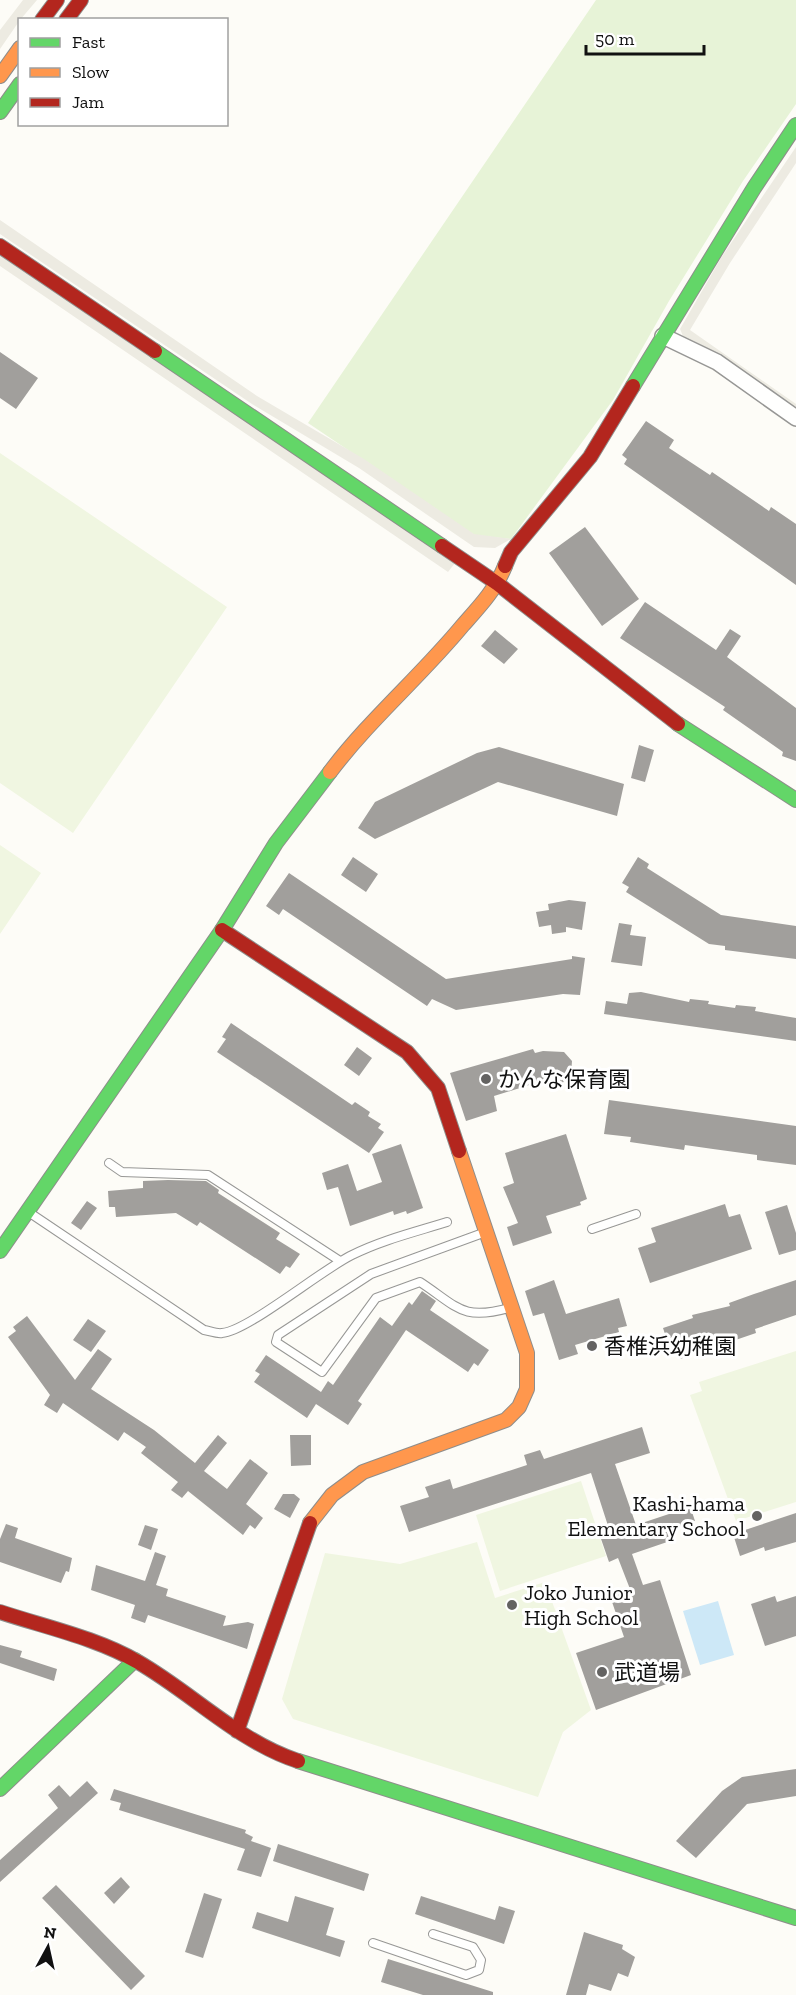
<svg xmlns="http://www.w3.org/2000/svg" width="796" height="1995" font-family="'Zilla Slab','Noto Sans JP',serif">
<rect width="100%" height="100%" fill="#fdfcf7"/>
<path fill="#e7f3d7" d="M596,0H796V104L743,181L669,301L613,400L511,539L474,535L308,423Z"/>
<path fill="#f0f6e1" d="M0,453L227,607L73,833L0,783Z
M0,845L41,873L0,934Z
M796,1351V1502L736,1521L690,1395L702,1391L699,1382Z
M581,1481L606,1556L500,1591L476,1515Z
M477,1542L495,1598L545,1582L591,1710L563,1732L538,1797L293,1719L282,1699L325,1553L400,1564Z"/>
<path fill="#edebe2" d="M23,0H37L20,20L0,49V30Z
M796,147V163L730,263L690,330L796,404V408L722,357L683,336L680,329L721,258Z
M0,220L257,396L364,459L474,534L511,539L495,548L474,547L359,468L252,404L0,234Z
M0,255L455,563L448,572L0,266Z"/>
<path fill="#cde8f7" d="M718,1601L734,1655L700,1665L683,1611Z"/>
<path fill="#a19f9c" d="M0,352L38,378L16,409L0,398Z
M646,421L674,440L669,448L710,475L712,472L769,511L771,507L796,524V585L624,464L627,459L622,455Z
M585,527L639,599L602,626L549,553Z
M645,602L716,650L730,629L741,636L727,657L796,708V761L782,756L783,752L723,710L725,707L620,638Z
M495,630L518,649L504,664L481,646Z
M639,745L654,750L645,782L631,778Z
M499,747L624,784L617,816L498,782L375,839L358,828L375,802L477,753Z
M353,857L378,874L366,892L341,875Z
M638,857L649,864L647,868L721,915L796,926V959L725,950V946L709,944L626,892L629,887L622,883Z
M289,873L446,979L572,959V956L585,958L580,995L563,994L456,1010L432,999L427,1006L283,909L279,915L266,906Z
M569,900L586,902L582,930L566,927V932L552,934L551,925L539,927L536,912L549,910L548,904Z
M619,923L632,925L630,935L646,937L642,966L611,962Z
M641,992L689,1002L690,999L709,1001L708,1004L735,1008L736,1005L756,1007L755,1011L796,1018V1041L604,1014L606,1001L627,1004L629,993Z
M231,1023L352,1105L355,1102L370,1112L368,1116L381,1124L378,1128L384,1132L369,1153L217,1052L226,1039L222,1037Z
M357,1047L372,1058L359,1076L344,1065Z
M533,1049L535,1053L543,1051L564,1052L572,1061L571,1075L558,1087L555,1077L494,1096L497,1111L466,1121L450,1073Z
M609,1100L796,1126V1165L757,1160V1155L713,1149L685,1145L684,1150L630,1142L631,1137L604,1134Z
M566,1134L587,1199L580,1202L581,1205L546,1216L552,1233L513,1246L507,1227L518,1223L503,1187L514,1183L505,1153Z
M401,1144L423,1208L407,1214L406,1211L394,1215L393,1211L350,1226L338,1187L327,1190L322,1173L348,1164L357,1191L382,1182L372,1154Z
M168,1180L206,1181L219,1190L218,1193L280,1233L276,1239L300,1254L290,1268L286,1266L280,1274L200,1222L197,1226L176,1213L116,1217L115,1207H109L108,1191L143,1188V1181Z
M87,1201L97,1208L81,1230L71,1223Z
M725,1204L729,1217L740,1214L752,1249L650,1283L638,1248L656,1242L651,1228Z
M787,1205L796,1233V1250L779,1255L765,1212Z
M554,1280L566,1314L619,1298L627,1326L618,1328L619,1332L575,1345L578,1354L559,1360L544,1313L533,1316L525,1291Z
M796,1280V1315L755,1329L756,1333L680,1359L677,1350L671,1352L663,1328L693,1318L692,1315L730,1306L729,1303L754,1294Z
M422,1291L436,1301L430,1310L489,1350L478,1366L474,1363L468,1372L406,1330L358,1401L362,1404L348,1425L316,1404L307,1418L254,1382L260,1374L255,1371L266,1355L321,1392L328,1381L333,1385L380,1317L392,1326L409,1302L412,1305Z
M27,1316L75,1380L98,1349L112,1359L91,1389L154,1430L195,1463L218,1435L227,1443L204,1471L227,1489L250,1459L268,1473L246,1504L263,1518L255,1529L250,1525L243,1535L188,1491L182,1498L171,1490L178,1482L141,1453L146,1447L124,1432L118,1441L63,1403L57,1413L44,1405L50,1395L8,1337L16,1331L13,1327Z
M88,1319L106,1331L91,1352L73,1340Z
M642,1427L650,1453L615,1464L636,1525L687,1508L691,1509L695,1521L670,1530L673,1540L632,1554L643,1585L660,1580L691,1675L596,1710L576,1653L624,1637L610,1596L630,1589L618,1558L609,1562L600,1536L610,1532L591,1473L409,1532L400,1506L429,1497L425,1487L450,1479L453,1489L527,1465L524,1455L540,1450L544,1459Z
M290,1435H311V1465L291,1466Z
M283,1494H294L300,1499L290,1518L274,1509Z
M796,1513V1542L765,1551L764,1547L740,1556L733,1534Z
M6,1524L18,1528L15,1538L72,1558L69,1572L66,1571L61,1583L0,1562V1539Z
M145,1525L158,1529L151,1550L138,1545Z
M155,1552L166,1556L156,1585L168,1589L166,1596L226,1616L223,1626L248,1622L254,1624L247,1649L148,1615L145,1623L131,1618L135,1605L91,1590L96,1565L145,1581Z
M775,1596L777,1602L796,1596V1636L765,1646L751,1604Z
M0,1645L22,1651L20,1657L57,1669L54,1681L0,1663Z
M796,1769V1796L747,1804L696,1858L676,1841L722,1791L742,1777Z
M87,1781L98,1793L0,1882V1860L58,1808L48,1795L59,1785L70,1797Z
M114,1789L246,1830L245,1833L253,1837L251,1841L271,1848L261,1877L237,1870L245,1849L119,1810L121,1803L110,1800Z
M278,1844L369,1874L364,1891L273,1861Z
M121,1877L130,1887L114,1904L104,1893Z
M56,1885L145,1976L131,1990L42,1898Z
M204,1893L222,1899L203,1958L185,1952Z
M295,1896L334,1908L326,1935L345,1941L340,1957L252,1928L257,1912L288,1922Z
M421,1896L495,1920L499,1906L515,1911L504,1944L415,1914Z
M584,1932L623,1945L622,1949L635,1957L628,1977L618,1973L611,1991L589,1984L586,1995H566Z
M388,1959L493,1992V1995H423L381,1982Z"/>
<g fill="none" stroke-linecap="round" stroke-linejoin="round">
<g stroke="#979795" stroke-width="10">
<path id="lane" d="M109,1163L122,1172L208,1175L340,1261
M30,1213L204,1330C210,1331 217,1334 222,1333C248,1331 321,1270 352,1255C382,1240 415,1232 447,1222
M592,1229L636,1214
M483,1233L371,1274L278,1335L276,1342L322,1372L376,1298L420,1282C458,1307 462,1321 509,1308
M373,1943L466,1975L479,1970L481,1960L473,1947L433,1934"/>
</g>
<g stroke="#979795" stroke-width="18">
<path id="street" d="M663,336L717,362L796,418"/>
</g>
<g stroke="#8e8d8b" stroke-width="16">
<path id="fast" d="M0,112L20,84
M155,351L442,546
M633,386L754,188L796,125
M678,724L796,800
M0,1251L222,930L276,843L330,772
M298,1761L796,1918
M0,1789L135,1660"/>
</g>
<g stroke="#8e8d8b" stroke-width="16">
<path id="slow" d="M0,76L20,48
M330,772C370,719 421,676 463,625C480,606 496,589 505,566
M310,1523L332,1495L363,1472L506,1420L519,1407L527,1389V1353L459,1151"/>
</g>
<g stroke="#8e8d8b" stroke-width="16">
<path id="jam" d="M42,20L57,0
M66,20L81,0
M0,246L155,351
M442,546L498,584L678,724
M505,566L511,552L590,457L633,386
M222,930L407,1052L438,1088L459,1151
M0,1612C45,1627 97,1638 138,1662C192,1693 239,1742 298,1761
M237,1731L310,1523"/>
</g>
<use href="#lane" stroke="#fffffe" stroke-width="8"/>
<use href="#street" stroke="#fffffe" stroke-width="15"/>
<use href="#fast" stroke="#63d668" stroke-width="14"/>
<use href="#slow" stroke="#ff974d" stroke-width="14"/>
<use href="#jam" stroke="#b3261e" stroke-width="14"/>
</g>
<g fill="#646362" stroke="#fff" stroke-width="2">
<circle cx="486" cy="1079" r="6"/>
<circle cx="592" cy="1346" r="6"/>
<circle cx="757" cy="1516" r="6"/>
<circle cx="512" cy="1605" r="6"/>
<circle cx="602" cy="1672" r="6"/>
</g>
<g text-anchor="middle" stroke-width="6" stroke-linejoin="round" paint-order="stroke">
<g font-size="22" fill="#111" stroke="#fff" text-anchor="start">
<text x="498" y="1087">かんな保育園</text>
<text x="604" y="1354">香椎浜幼稚園</text>
<text x="745" y="1511" text-anchor="end">Kashi-hama<tspan x="745" dy="25">Elementary School</tspan></text>
<text x="524" y="1600">Joko Junior<tspan x="524" dy="25">High School</tspan></text>
<text x="614" y="1680">武道場</text>
</g>
</g>
<rect x="18" y="18" width="210" height="108" fill="#ffffff" stroke="#a0a0a0" stroke-width="1.5"/>
<rect x="30" y="38" width="30" height="9" fill="#63d668" stroke="#a0a0a0" stroke-width="1.5"/>
<text x="72" y="48" font-size="18" fill="#111111">Fast</text>
<rect x="30" y="68" width="30" height="9" fill="#ff974d" stroke="#a0a0a0" stroke-width="1.5"/>
<text x="72" y="78" font-size="18" fill="#111111">Slow</text>
<rect x="30" y="98" width="30" height="9" fill="#b3261e" stroke="#a0a0a0" stroke-width="1.5"/>
<text x="72" y="108" font-size="18" fill="#111111">Jam</text>
<g transform="translate(48 1947) rotate(8)" stroke="#ffffff" stroke-width="4.5" paint-order="stroke">
<path d="M0-4.5L10 22L0 15L-10 22Z" fill="#111111"/>
<text y="-9" font-size="16" font-weight="bold" text-anchor="middle" fill="#111111">N</text>
</g>
<path d="M586 45v9h118v-9" fill="none" stroke="#111111" stroke-width="3"/>
<text x="595" y="45" font-size="18" fill="#111111" stroke="#ffffff" stroke-width="4.5" paint-order="stroke">50 m</text>
</svg>
